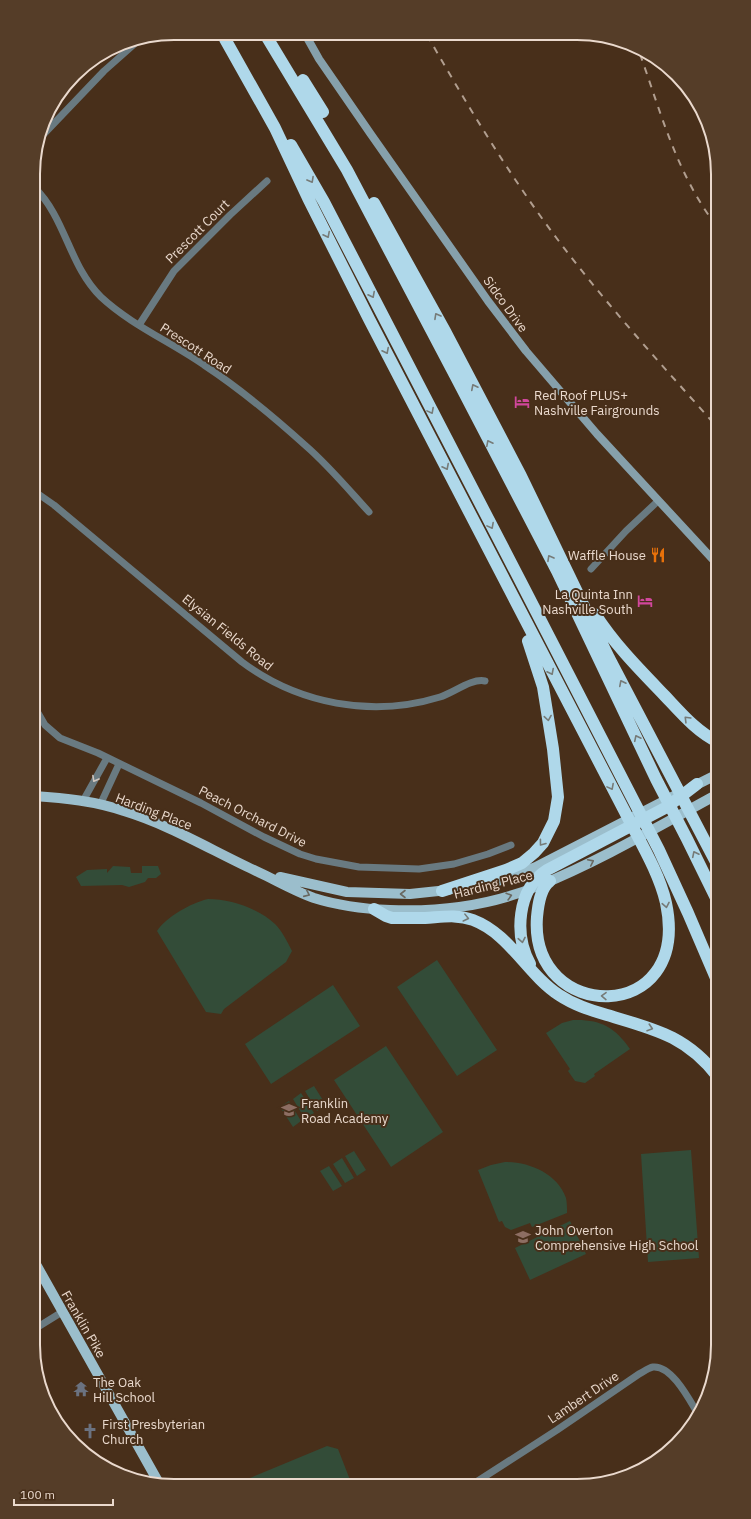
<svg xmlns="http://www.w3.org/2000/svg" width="751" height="1519" font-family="'IBM Plex Sans',sans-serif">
<rect width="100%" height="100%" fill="#482f1a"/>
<path fill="#334c38" d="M113,866L130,867L131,873H142V866H158L161,874L156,878H148L145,882L129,887L122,885L81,886L76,877L87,870L107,869V873Z
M208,899C230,899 258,908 275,924C282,931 287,941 292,951L286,962L224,1009L221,1014L206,1012L157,931C166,917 191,903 208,899Z
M437,960L497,1050L457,1076L397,987Z
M333,985L360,1026L271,1084L245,1044Z
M573,1020C600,1019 615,1027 630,1049L594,1074L595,1076L585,1083L575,1081L568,1071L570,1069L546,1033L562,1023Z
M386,1046L443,1132L391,1167L334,1080Z
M314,1086L326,1105L317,1111L305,1091Z
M301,1093L314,1113L305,1119L293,1099Z
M289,1101L301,1121L293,1127L280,1107Z
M691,1150L699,1258L648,1262L641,1154Z
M354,1151L366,1170L357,1176L345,1156Z
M342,1158L354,1178L345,1183L333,1164Z
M505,1162C529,1162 557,1173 566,1198C567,1203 567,1208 567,1213L532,1227L530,1223L511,1230L505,1227L502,1221L499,1222L478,1170L491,1165Z
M329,1166L342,1186L333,1191L320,1171Z
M570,1221L586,1254L530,1280L515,1248Z
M327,1446L338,1449L352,1485H233Z"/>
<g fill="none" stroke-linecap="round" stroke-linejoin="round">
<path stroke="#697a81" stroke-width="7" d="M40,138L104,71L139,40
M34,187C66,218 69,266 101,297C131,325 171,342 204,365C239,388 275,418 306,446C329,466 348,489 369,512
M139,325L174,271L230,215L267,181
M34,491L54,505L242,662C298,704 372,718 440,697C453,693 472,678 485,681
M591,569L626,531L658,501
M34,706L45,725L60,738L98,753L201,803L264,837L300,854L316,859L359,867L419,869L454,864L488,854L511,845
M83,801L107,758
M100,805L119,764
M33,1330L62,1312
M470,1486L557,1430L639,1374C643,1372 648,1368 653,1367C672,1365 690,1401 698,1414"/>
<path stroke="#86a0ab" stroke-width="8" d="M305,34L319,59L370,133L488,301L526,351L597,434L718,565"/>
<path stroke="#9bbecc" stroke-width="10" d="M692,787L718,774
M34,796C64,798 95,801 124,811C170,825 211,850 254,870C274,879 294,891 314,898C339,906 365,909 390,910C440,912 492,905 538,886C600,861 659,826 718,794
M280,877L347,892L410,894L448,890
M464,888L495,882L536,867L674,796
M33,1259L160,1485"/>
<path stroke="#afd8ea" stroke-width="12" d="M265,34L347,170L457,379L557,571L656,779L687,839L718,902
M225,39L275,128L308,198L369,319L625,812C639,840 659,872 666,903C692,1027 529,1023 537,917C538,906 540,888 550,881
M303,80L323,112
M291,145L324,202L523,586L659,850L688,913L718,983
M374,203L446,333L521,476L609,658L718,866
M595,614C615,645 640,670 665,696C681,713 697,732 718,742
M717,795L718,794
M442,891L506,870L522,863L534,853L543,843L554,821L558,797L553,749L543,687L528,641
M374,909L386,916L392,918C403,918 414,918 425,918C442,917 457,914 473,920C510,934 527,974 559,995C574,1005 590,1010 607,1015C654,1029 687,1036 718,1077
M530,964C514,935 517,889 547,870L667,807L697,784"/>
<path stroke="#b19e8f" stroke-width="2" stroke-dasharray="7 7" stroke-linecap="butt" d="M427,35C458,89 490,143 525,194C582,278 651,353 718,428
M640,54C662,116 677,175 718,228"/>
</g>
<defs><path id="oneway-chevron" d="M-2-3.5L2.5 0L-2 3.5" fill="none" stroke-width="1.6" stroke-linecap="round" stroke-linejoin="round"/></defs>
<g stroke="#767b78">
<use href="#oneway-chevron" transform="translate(311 180) rotate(61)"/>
<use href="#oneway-chevron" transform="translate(327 235) rotate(63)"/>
<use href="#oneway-chevron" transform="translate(372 295) rotate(63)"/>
<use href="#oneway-chevron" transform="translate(437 316) rotate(-119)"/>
<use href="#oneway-chevron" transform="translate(386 351) rotate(63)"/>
<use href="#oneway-chevron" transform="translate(474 387) rotate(-117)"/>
<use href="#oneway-chevron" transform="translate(431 411) rotate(62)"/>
<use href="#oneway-chevron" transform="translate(489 443) rotate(-117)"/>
<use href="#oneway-chevron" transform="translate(446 467) rotate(63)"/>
<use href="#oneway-chevron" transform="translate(491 526) rotate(62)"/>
<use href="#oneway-chevron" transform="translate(550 558) rotate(-119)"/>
<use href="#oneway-chevron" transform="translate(551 672) rotate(63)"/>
<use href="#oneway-chevron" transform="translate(622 683) rotate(-117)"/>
<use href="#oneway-chevron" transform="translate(548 718) rotate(81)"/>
<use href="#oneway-chevron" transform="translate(687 719) rotate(-135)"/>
<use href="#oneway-chevron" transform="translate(637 738) rotate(-116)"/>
<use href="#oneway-chevron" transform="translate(611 787) rotate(62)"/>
<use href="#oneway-chevron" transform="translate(542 843) rotate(127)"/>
<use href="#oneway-chevron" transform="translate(695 854) rotate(-116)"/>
<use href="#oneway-chevron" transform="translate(666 905) rotate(79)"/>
<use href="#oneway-chevron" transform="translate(466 918) rotate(14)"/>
<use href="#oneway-chevron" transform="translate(522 940) rotate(79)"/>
<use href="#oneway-chevron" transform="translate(604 996) rotate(-179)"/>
<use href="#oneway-chevron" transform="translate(650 1028) rotate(18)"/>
</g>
<use stroke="#d0c6be" href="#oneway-chevron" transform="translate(95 779) rotate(119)"/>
<g stroke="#696861">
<use href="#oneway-chevron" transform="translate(591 862) rotate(-26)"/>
<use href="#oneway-chevron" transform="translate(307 894) rotate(24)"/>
<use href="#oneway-chevron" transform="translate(403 894) rotate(180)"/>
<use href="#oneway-chevron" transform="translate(509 896) rotate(-16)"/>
</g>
<defs>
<g id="hotel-bare" transform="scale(1.2)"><path d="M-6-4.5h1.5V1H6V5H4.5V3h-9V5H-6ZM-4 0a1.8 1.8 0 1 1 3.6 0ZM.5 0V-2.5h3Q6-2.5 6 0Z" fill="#d1479c" stroke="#482f1a" stroke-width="2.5" paint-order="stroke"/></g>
<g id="restaurant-bare" transform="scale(1.2)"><path d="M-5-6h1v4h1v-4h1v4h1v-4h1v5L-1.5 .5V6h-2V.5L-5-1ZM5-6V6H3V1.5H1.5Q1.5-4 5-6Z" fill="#e8710a" stroke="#482f1a" stroke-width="2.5" paint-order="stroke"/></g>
<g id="school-bare" transform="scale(1.2)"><path d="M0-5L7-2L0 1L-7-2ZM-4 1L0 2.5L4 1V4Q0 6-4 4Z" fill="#8d6e63" stroke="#482f1a" stroke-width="2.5" paint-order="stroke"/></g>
<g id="temple-bare" transform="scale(1.2)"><path d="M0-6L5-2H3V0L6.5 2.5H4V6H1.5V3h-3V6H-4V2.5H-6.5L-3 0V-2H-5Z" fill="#6b7280" stroke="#482f1a" stroke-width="2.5" paint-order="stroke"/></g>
<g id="church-bare" transform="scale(1.2)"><path d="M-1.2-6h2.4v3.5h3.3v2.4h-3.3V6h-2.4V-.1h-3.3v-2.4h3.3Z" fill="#6b7280" stroke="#482f1a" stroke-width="2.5" paint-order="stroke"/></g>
</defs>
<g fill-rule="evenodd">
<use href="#hotel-bare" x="522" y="402"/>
<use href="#restaurant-bare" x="658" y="555"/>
<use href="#hotel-bare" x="645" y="601"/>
<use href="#school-bare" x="289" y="1110"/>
<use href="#school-bare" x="523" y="1237"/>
<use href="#temple-bare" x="81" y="1389"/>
<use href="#church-bare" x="90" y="1431"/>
</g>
<g text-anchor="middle" stroke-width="4" stroke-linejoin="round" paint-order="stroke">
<g font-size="13" fill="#ead9cd" stroke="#482f1a">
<text transform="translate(197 231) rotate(-45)" y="5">Prescott Court</text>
<text transform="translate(506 304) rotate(54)" y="5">Sidco Drive</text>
<text transform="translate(196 348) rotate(33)" y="5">Prescott Road</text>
<text transform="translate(228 632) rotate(39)" y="5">Elysian Fields Road</text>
<text transform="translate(154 811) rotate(21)" y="5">Harding Place</text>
<text transform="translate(253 816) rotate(27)" y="5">Peach Orchard Drive</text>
<text transform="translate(493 884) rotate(-14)" y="5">Harding Place</text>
<text transform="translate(84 1324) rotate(60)" y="5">Franklin Pike</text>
<text transform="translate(583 1397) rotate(-34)" y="5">Lambert Drive</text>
</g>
<g font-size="13" fill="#ead9cd" stroke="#482f1a" text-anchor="start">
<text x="534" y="400">Red Roof PLUS+<tspan x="534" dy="15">Nashville Fairgrounds</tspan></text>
<text x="646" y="560" text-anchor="end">Waffle House</text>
<text x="633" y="599" text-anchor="end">La Quinta Inn<tspan x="633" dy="15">Nashville South</tspan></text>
<text x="301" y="1108">Franklin<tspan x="301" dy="15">Road Academy</tspan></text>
<text x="535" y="1235">John Overton<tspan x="535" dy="15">Comprehensive High School</tspan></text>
<text x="93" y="1387">The Oak<tspan x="93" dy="15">Hill School</tspan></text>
<text x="102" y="1429">First Presbyterian<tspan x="102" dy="15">Church</tspan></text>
</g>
</g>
<path d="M0 0H751V1519H0ZM174 40H577A134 134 0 0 1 711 174V1345A134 134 0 0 1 577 1479H174A134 134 0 0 1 40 1345V174A134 134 0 0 1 174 40Z" fill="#553d28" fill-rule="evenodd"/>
<path fill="none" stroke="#ead9cd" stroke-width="2" d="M174 40H577A134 134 0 0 1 711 174V1345A134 134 0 0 1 577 1479H174A134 134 0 0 1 40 1345V174A134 134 0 0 1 174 40Z"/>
<path d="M14 1499v6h99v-6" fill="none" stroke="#ead9cd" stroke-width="2"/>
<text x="20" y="1499" font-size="12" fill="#ead9cd" stroke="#482f1a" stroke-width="3" paint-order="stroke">100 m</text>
</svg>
